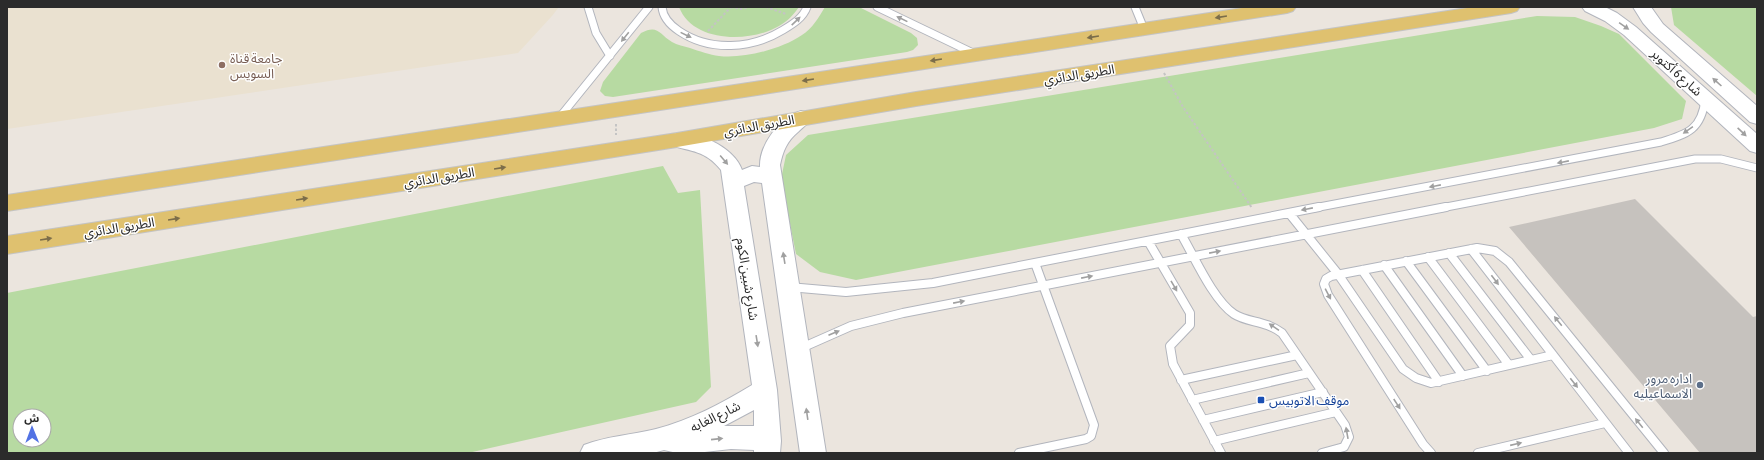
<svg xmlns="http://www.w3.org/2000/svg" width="1764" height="460" font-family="'Asap Condensed','Noto Sans Arabic',sans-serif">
<rect width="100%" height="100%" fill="#ebe5de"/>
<path fill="#eae1d0" d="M7,7H559L552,16L518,53L7,129Z"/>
<path fill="#b7daa2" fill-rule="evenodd" d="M679,7H799C793,15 788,21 779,26C750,43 693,43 679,7Z
M825,7H859L911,33L917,38L918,45L913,50L907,52L613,97L605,96L600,91L603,82L641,33C658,24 659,34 672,42C677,45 684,46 690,48C699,51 710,55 719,56C743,59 782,49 802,35C812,29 819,17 825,7Z
M1671,7H1757V96L1674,25Z
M1537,16L1575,17L1601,26L1619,34L1686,101L1682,119L1654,128L856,280L820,272L796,254L781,179L786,155L808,135Z
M663,166L678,193L700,190L711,387L696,402L468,453H7V293ZM20,416H44V440H20Z"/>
<path fill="#c6c2be" d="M1635,199L1753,317L1757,316V453H1700L1509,227Z"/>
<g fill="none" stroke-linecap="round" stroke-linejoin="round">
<g stroke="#b2b5bd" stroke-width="9">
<path id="lane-far1" d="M588,7L596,33L610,56
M662,7C663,18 670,25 679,31C710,52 752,49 783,30C793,24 803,18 807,7
M877,7L975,54
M1135,7L1144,29
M559,118L649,7
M1314,208L1661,142C1688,134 1702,129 1705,99
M1441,208L1695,159H1721L1757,168"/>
</g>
<g stroke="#b2b5bd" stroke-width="10">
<path id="lane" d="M1289,213L1338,274L1403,369L1416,378L1431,383L1553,355
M1181,234C1194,256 1213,300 1234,314C1248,323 1265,320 1282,333L1345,425L1349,437L1344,447L1322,453
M1148,241L1190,313V325L1170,346L1173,364L1221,453
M1471,249L1629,453
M1449,253L1531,360
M1428,257L1509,365
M1406,261L1487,371
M1384,265L1463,376
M1362,270L1439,382
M789,287L846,292L933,283L1319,207
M799,349L851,326L903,313L1446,207
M1181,380L1297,355
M1192,400L1309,373
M1203,420L1323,392
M1214,441L1336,412
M1019,453L1086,439L1091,436L1094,425L1035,263
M1431,453L1423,444L1328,295L1324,284L1326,279L1331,276L1477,248L1495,251L1509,262L1664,453
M1478,453L1605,423"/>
</g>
<g stroke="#b2b5bd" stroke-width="2">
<path id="secondary" d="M1582,7H1605L1617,13L1636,27L1757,134V153L1750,151L1624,35L1605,21L1585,11Z
M1633,7H1651L1663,24L1757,106V124L1750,122L1651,32L1643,23Z
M801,111L808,113L811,118C808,124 803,127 798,132C787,141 783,151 780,165L826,453H800L762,183L754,182L744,186L777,390L781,441L780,453H754V450L731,449L696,453H677L664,450L653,453H580L584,445C607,436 632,435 656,429C691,420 722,403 752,385L721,170C705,150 692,152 670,145L667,140L670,135C693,128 734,146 742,170L752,166L760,167C759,145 780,117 801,111ZM754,410V426H724Z"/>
</g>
<g stroke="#c4c4c4" stroke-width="2">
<path id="primary" d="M1249,7H1296L1293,11L1287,13L7,211V195Z
M1474,7H1520L1517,11L1511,13L916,106L677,147L7,254V236L677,133L916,92Z"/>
</g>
<path stroke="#c4c4c4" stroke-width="2" stroke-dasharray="2.5 2" stroke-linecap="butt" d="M731,7L741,9L749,7
M766,7L786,14
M708,31L731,7
M1164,73L1183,107L1252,208
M616,124V135"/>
<use href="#lane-far1" stroke="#fff" stroke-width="7"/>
<use href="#lane" stroke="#fff" stroke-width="8"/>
<use href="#secondary" fill="#fff" fill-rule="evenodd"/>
<use href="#primary" fill="#dfc16f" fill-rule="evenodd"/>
</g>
<defs><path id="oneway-solid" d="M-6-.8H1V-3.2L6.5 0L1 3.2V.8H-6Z"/></defs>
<g fill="#7c6e4a">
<use href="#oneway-solid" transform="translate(1221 17) rotate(171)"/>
<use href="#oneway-solid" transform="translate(1093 37) rotate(171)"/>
<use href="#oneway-solid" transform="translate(936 60) rotate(171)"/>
<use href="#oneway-solid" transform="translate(808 80) rotate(171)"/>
<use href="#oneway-solid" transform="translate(500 168) rotate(-9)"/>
<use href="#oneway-solid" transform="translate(302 199) rotate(-9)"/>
<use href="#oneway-solid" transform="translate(174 219) rotate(-9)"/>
<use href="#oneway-solid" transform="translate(46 239) rotate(-9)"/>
</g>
<g fill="#a0a0a0">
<use href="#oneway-solid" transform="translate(902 19) rotate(-154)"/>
<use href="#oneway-solid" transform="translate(796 21) rotate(-44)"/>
<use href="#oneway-solid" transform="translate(1624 26) rotate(35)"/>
<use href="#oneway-solid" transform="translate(686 35) rotate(26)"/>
<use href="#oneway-solid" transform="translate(625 37) rotate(129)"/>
<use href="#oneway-solid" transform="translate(1717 82) rotate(-138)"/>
<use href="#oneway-solid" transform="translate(1688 130) rotate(145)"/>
<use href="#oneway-solid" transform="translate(1742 132) rotate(43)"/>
<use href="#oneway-solid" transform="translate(724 160) rotate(50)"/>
<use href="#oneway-solid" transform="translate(1563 162) rotate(169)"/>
<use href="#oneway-solid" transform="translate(1435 186) rotate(169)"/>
<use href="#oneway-solid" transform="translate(1307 209) rotate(169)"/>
<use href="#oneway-solid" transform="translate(1215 252) rotate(-11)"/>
<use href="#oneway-solid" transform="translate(784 258) rotate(-99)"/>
<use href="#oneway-solid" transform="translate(1087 277) rotate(-11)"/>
<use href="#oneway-solid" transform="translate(1495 280) rotate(53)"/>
<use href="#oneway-solid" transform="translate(1174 286) rotate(60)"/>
<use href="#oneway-solid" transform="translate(1328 294) rotate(62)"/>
<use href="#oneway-solid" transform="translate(959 302) rotate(-11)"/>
<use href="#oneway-solid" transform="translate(1558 321) rotate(-129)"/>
<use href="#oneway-solid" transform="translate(1274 327) rotate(-146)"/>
<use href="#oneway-solid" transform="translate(834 333) rotate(-23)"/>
<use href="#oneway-solid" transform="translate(757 341) rotate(81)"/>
<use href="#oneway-solid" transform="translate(1574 383) rotate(52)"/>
<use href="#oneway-solid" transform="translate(1397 404) rotate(57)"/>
<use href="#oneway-solid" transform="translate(807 414) rotate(-98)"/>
<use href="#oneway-solid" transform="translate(1639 423) rotate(-129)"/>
<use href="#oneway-solid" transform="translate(1347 433) rotate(-100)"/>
<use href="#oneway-solid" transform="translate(717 439) rotate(-6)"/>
<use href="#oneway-solid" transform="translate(1516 444) rotate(-13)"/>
</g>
<circle fill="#8d6e63" stroke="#fff" stroke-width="1.5" cx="222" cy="65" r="4"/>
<circle fill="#5c6f8a" stroke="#fff" stroke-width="1.5" cx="1700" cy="385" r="4"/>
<rect fill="#1a4fb4" stroke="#fff" stroke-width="1.5" x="1257" y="396" width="8" height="8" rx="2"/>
<g text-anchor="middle" stroke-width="3" stroke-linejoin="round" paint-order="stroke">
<g font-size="13" fill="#785e54" stroke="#fff" text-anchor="start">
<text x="230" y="63">جامعة قناة<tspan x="230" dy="15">السويس</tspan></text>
</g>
<g font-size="13" fill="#2b2b2b" stroke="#fff">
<text transform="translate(1677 72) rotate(42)" y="5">شارع 6 أكتوبر</text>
<text transform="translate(1079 74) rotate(-9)" y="5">الطريق الدائري</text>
<text transform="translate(759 125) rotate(-10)" y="5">الطريق الدائري</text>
<text transform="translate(439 177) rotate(-9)" y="5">الطريق الدائري</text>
<text transform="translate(119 227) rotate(-9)" y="5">الطريق الدائري</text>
<text transform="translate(748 279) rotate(81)" y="5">شارع شبين الكوم</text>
<text transform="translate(715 416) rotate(-26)" y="5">شارع الغابه</text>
</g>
<g font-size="13" fill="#4e5e75" stroke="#fff" text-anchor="end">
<text x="1692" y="383">اداره مرور<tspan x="1692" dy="15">الاسماعيليه</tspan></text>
</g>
<g font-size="13" fill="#164399" stroke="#fff" text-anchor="start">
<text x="1269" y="405">موقف الاتوبيس</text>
</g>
</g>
<rect width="1764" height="460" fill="none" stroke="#2b2b2b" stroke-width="16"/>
<g transform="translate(32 428) rotate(359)"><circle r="19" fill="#ffffff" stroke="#aaaaaa"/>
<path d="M0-3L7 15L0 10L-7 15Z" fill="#5272e4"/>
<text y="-6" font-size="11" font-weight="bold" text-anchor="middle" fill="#2b2b2b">ش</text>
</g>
</svg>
